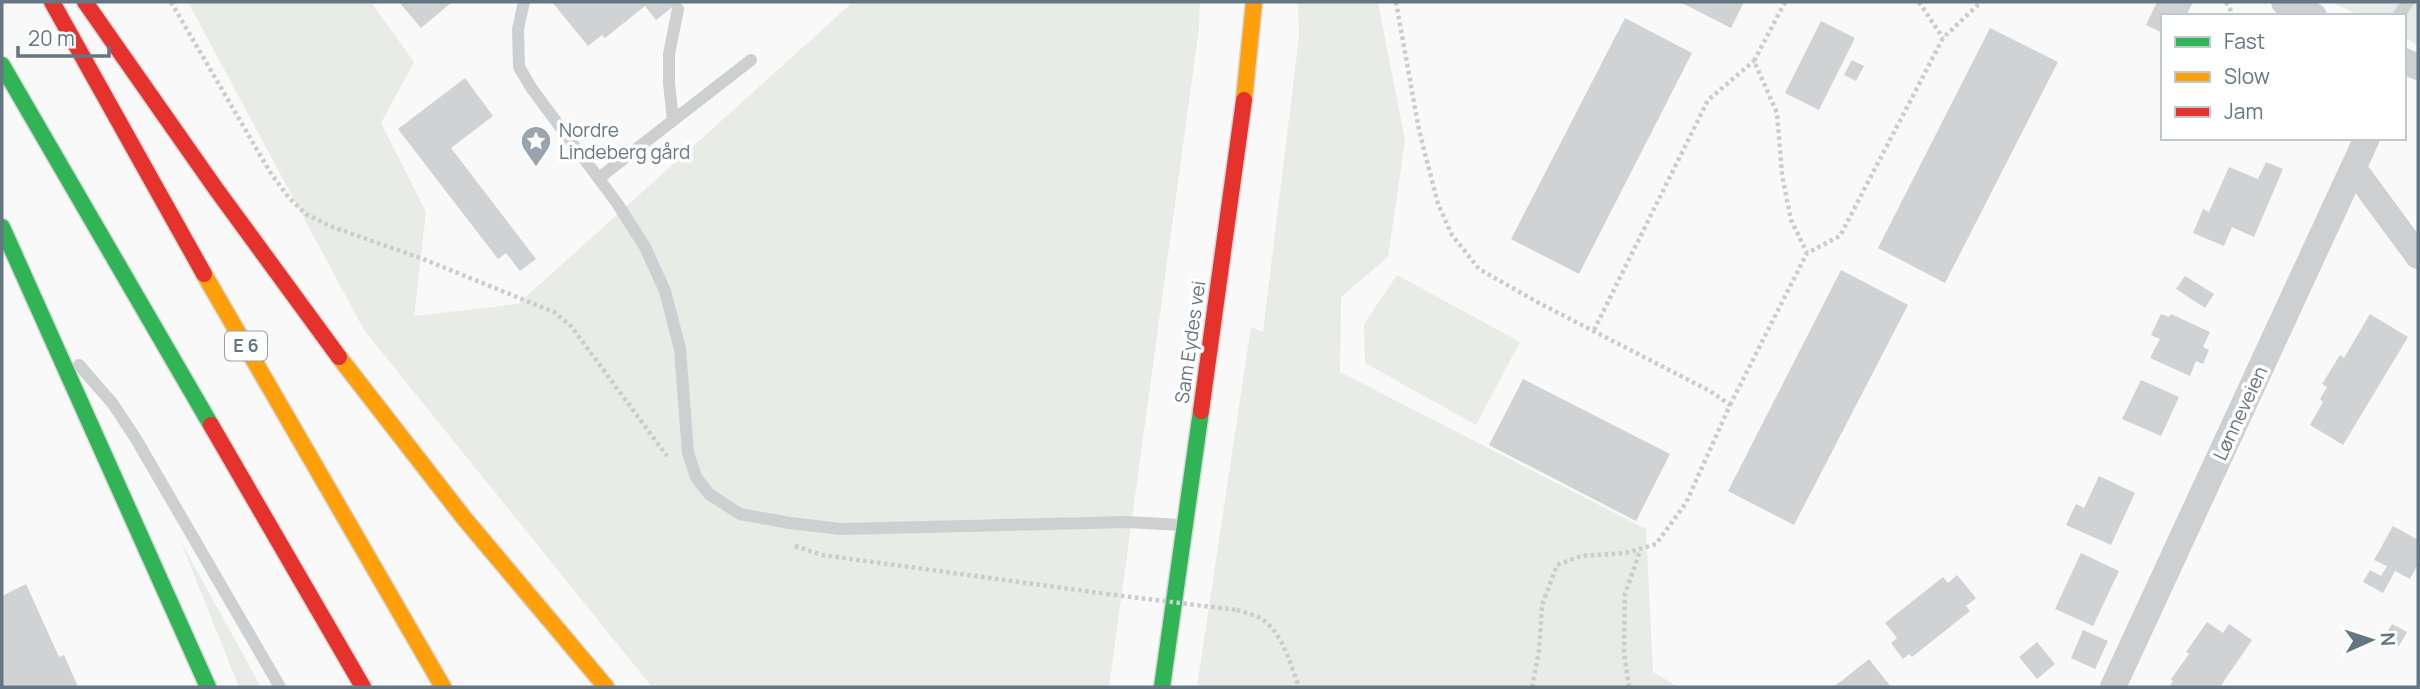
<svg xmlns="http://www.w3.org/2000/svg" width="2420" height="689" font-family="Manrope,sans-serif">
<rect width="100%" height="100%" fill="#f9f9f9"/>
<path fill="#e8e9e9" d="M2331,2H2418V45L2404,37V16H2361Z"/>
<path fill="#e8ebe6" d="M188,2H371L414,62L381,123L426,212L414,316L518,304L853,2H1200L1199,28L1109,687H652L364,330Z
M1298,2H1378L1405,141L1388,257L1341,297L1340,372L1646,529L1653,672L1679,687H1197L1251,327L1263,332L1299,37Z
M1397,275L1520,342L1476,425L1365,363L1364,324Z
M180,540L261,687H239Z"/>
<path fill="#d0d2d3" d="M399,2H452L421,28Z
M552,2H679L656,20L645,6L605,38L602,35L588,46Z
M1680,2H1744L1731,28Z
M2157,2H2193L2186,16H2163V33L2146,25Z
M1625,18L1692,53L1579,274L1511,239Z
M1821,21L1855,38L1819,110L1785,93Z
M1990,28L2058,62L1945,283L1878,248Z
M1852,60L1864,66L1856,81L1844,75Z
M465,78L493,116L451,148L536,259L520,271L506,253L498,259L398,129Z
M2266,162L2283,169L2254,237L2232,227L2224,246L2193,233L2203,209L2209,212L2229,167L2258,179Z
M1841,270L1908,305L1794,525L1728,491Z
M2185,276L2214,294L2205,308L2176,289Z
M2161,314L2169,317L2171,314L2210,332L2203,347L2209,350L2203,364L2196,361L2190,376L2150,358L2160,339L2151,335Z
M2370,314L2408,337L2343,445L2310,425L2323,402L2320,399L2327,387L2322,384L2340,355L2344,358Z
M1523,379L1670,454L1636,521L1489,445Z
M2141,380L2179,397L2161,436L2122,419Z
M2099,476L2135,493L2111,545L2066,525L2076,504L2084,508Z
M2393,526L2418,540V564L2410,579L2395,571L2383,593L2363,582L2370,570L2381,576L2387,566L2374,560Z
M2081,553L2119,571L2093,626L2055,609Z
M1957,575L1976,598L1966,606L1970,611L1912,657L1909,654L1903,659L1891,643L1897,638L1885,623L1943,577L1948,583Z
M26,584L59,657L64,655L78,687H2V596Z
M2207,622L2223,633L2229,624L2252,640L2220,687H2169L2173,681L2171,679L2189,654L2186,652Z
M2392,624L2407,632L2399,646L2384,638Z
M2083,630L2108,641L2095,669L2071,658Z
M2037,642L2055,664L2037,679L2019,657Z
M1869,659L1891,687H1833L1844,679Z"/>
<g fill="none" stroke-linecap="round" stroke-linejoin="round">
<g stroke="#d5d6d7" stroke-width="19">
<path id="fast" d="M2,65L211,425
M2,227L208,687
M1162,687L1201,411"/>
</g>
<g stroke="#d5d6d7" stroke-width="19">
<path id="slow" d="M1244,100L1254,2
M204,274L443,687
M339,357L464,518L606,687"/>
</g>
<g stroke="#d5d6d7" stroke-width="19">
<path id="jam" d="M52,2L204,274
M85,2L216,189L339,357
M1201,411L1244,100
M211,425L363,687"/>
</g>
<path stroke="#cbcccd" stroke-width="4.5" stroke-dasharray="3.5 3.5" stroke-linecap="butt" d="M171,2L270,172L289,198L306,214L330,226L423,259L554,312L571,326L667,456
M1396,2L1419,130L1438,204L1452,235L1479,269L1539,303L1710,391L1730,405L1686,503L1656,544L1626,553L1581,556L1557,565L1542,605L1539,651L1532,687
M1785,2L1754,61L1777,113L1782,175L1791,220L1807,253
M1919,2L1943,38
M2226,2L2234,16
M1594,330L1708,100L1754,61
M1730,405L1807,253L1840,236L1943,38L1981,2
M795,546L822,555L1107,594
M1237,610C1243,612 1251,614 1258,617C1282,629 1290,664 1299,687
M1629,687L1624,652L1625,594L1640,551"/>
<path stroke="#cecfd0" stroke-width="12" d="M524,2L518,29L519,67L532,89L617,203L645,247L665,291L680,349L688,453L696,477L709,494L740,514L790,523L841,529L1127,522L1181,525
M2398,16L2408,2
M673,120L669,83V54L678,9
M599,178L751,60
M79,365L113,404L136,439L280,687"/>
<path stroke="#cecfd0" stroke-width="26" d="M2284,2L2314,16
M2404,61L2418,67
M2354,169L2418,256
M2113,687L2367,138"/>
<use href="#fast" stroke="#30b455" stroke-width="16"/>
<use href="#slow" stroke="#ff9f0a" stroke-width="16"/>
<use href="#jam" stroke="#e5322d" stroke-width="16"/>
<path stroke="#cbcccd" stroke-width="4.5" stroke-dasharray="3.5 3.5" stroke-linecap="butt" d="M1107,594L1237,610"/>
</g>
<defs>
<g id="sight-pin" transform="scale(1.575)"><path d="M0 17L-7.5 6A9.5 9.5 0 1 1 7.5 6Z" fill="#99a4ac" stroke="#fff"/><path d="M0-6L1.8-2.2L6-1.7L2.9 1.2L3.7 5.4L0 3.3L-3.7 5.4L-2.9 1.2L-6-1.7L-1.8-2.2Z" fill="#fff"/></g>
</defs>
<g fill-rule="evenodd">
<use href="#sight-pin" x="536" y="141"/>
</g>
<g text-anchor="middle" stroke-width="7" stroke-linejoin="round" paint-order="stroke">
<rect fill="#fff" stroke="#939fa8" stroke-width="2" x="225" y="331.5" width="42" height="29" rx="5"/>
<g font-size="18" font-weight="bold" fill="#657683">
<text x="246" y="352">E 6</text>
</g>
<g font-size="19" fill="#657683" stroke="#fff" text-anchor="start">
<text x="559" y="137">Nordre<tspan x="559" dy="22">Lindeberg gård</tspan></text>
</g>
<g font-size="19" fill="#657683" stroke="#fff">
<text transform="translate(1190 342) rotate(-82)" y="7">Sam Eydes vei</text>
<text transform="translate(2240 413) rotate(-65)" y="7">Lønneveien</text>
</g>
</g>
<rect width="2420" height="689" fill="none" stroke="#657683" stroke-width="7"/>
<rect x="2161" y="14" width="245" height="126" fill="#ffffff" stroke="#c1c8cd" stroke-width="2"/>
<rect x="2175" y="37" width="35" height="10" fill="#30b455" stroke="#c1c8cd" stroke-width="2"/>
<text x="2224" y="49" font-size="21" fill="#657683">Fast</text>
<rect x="2175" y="72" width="35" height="10" fill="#ff9f0a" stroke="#c1c8cd" stroke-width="2"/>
<text x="2224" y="84" font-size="21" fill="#657683">Slow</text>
<rect x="2175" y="107" width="35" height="10" fill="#e5322d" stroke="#c1c8cd" stroke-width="2"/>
<text x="2224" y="119" font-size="21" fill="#657683">Jam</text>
<g transform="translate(2371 640) rotate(87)" stroke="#ffffff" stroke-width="5" paint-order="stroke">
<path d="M0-5L12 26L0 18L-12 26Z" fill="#657683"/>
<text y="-10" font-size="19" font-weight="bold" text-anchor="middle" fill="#657683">N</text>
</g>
<path d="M18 46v10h91v-10" fill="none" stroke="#657683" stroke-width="3.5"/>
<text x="28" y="46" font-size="21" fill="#657683" stroke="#ffffff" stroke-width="5" paint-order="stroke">20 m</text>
</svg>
